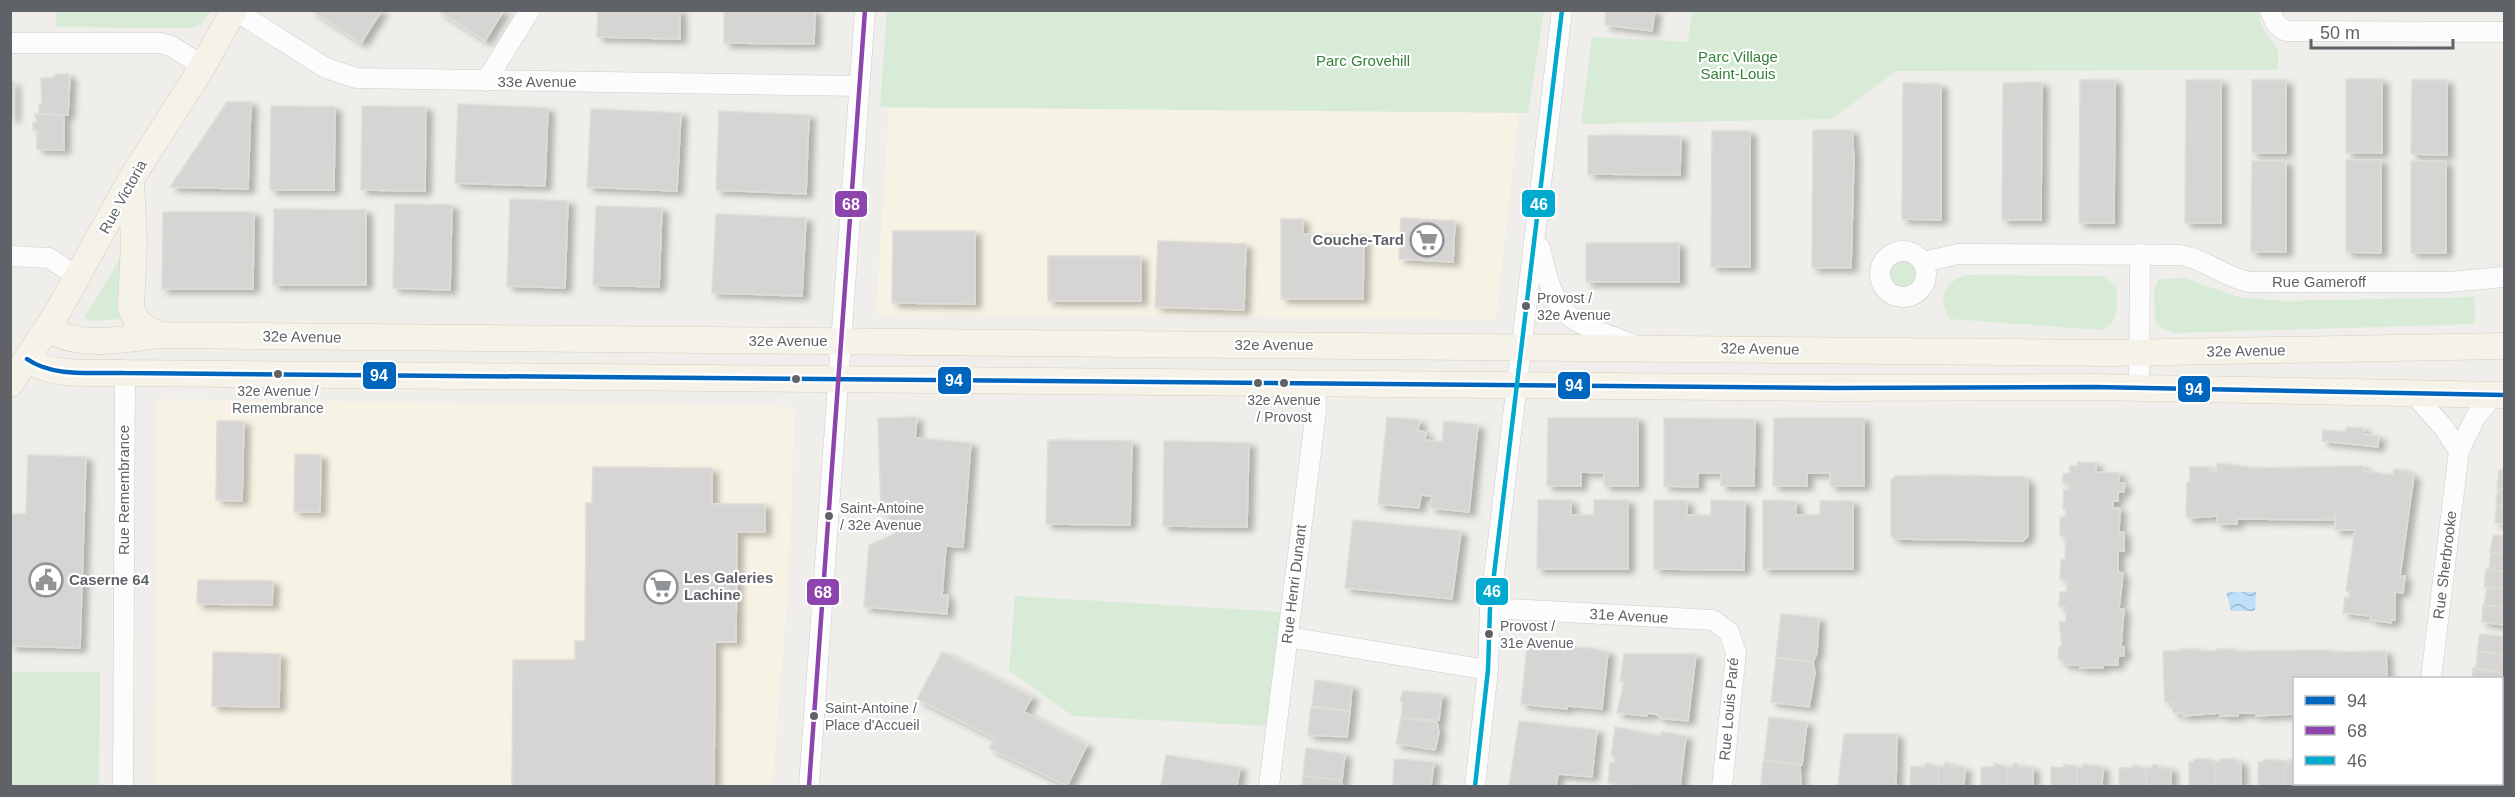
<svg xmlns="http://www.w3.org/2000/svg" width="2515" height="797" font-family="Arial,sans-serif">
<defs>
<pattern id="water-waves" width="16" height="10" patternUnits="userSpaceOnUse" patternTransform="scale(1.5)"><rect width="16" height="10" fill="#bfe0f9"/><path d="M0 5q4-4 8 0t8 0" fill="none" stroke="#9eb9cd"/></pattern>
<filter id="shadow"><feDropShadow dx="6" dy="4" stdDeviation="3" flood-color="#0004"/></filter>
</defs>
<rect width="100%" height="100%" fill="#efeeea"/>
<path fill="#f7f3e4" d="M1520,103L1496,319L876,315L889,108Z
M157,399L795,407L787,605L772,786H155Z"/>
<path fill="#d8ebd6" d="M56,11V10L211,11L202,24L191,28L56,27Z
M887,11V10L1544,11L1528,113L880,107Z
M1692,11H2259L2261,25L2278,50V70L1896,71L1832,119L1581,124L1592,37L1688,42Z
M121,257L117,298L121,319L88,321L85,317Z
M1889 274a14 14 0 1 1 28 0a14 14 0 1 1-28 0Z
M1964,275L2104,276L2117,287C2116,306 2121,323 2101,330L1950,319C1938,299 1942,285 1964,275Z
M2184,278L2238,297L2286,301L2475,297V324L2175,333L2161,328L2155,322L2154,290L2159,279Z
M1015,596L1284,612L1270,726L1073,716L1009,671Z
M11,672H100L99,786H11Z"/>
<path fill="url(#water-waves)" d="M2226,592H2256L2255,611H2231Z"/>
<path fill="#d6d5d3" stroke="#deddd9" stroke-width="1.5" filter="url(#shadow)" d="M311,10H382L361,43Z
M437,10H504L485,41Z
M598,10H680V39L597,37Z
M724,10H815L814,44L724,43Z
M1606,10H1655L1652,31L1605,25Z
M58,74H68L70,78L68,115L39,114V104H42L41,78H51Z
M2346,79H2382V153H2346Z
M2080,80H2115L2114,223H2079Z
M2186,80H2221V223H2185Z
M2252,80H2286V153H2252Z
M2412,80H2447V155L2411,154Z
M10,82H14V118L10,117Z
M2042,82L2041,220H2002L2003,83Z
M1903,83L1941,84V220L1902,219Z
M227,102H251L248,189L170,187Z
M458,104L548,108L545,186L455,183Z
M271,106L335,107L334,190H270Z
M362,106L426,107L425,191L361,190Z
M591,109L681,113L677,191L587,187Z
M719,111L809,115L806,194L716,190Z
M35,114L64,115V150L37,149V130H33V123H37Z
M1813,130H1852L1854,159L1851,268H1812Z
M1712,131H1750V267H1711Z
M1610,135L1681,136L1680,175L1588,174V136Z
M2346,160H2381V253L2346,252Z
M2252,161H2286V252H2251Z
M2411,161H2446V253H2411Z
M510,199L568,201L565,288L507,286Z
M395,204L452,205L450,290L393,288Z
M596,206L662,208L659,287L593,285Z
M274,209L366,210V285H273Z
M163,212H254L253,289H162Z
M716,214L806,218L802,296L712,293Z
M1401,218L1455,221L1453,262L1399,259Z
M1281,219H1303V234L1364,235L1363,299H1281Z
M893,231H975V304L892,303Z
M1158,241L1246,244L1244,310L1155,307Z
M1586,243H1679V282H1586Z
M1048,256H1141V301H1048Z
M917,417L915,438L971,443L963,547L946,546L942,595H948L947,614L864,607L869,545L895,534L896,524L881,510L878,418Z
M1387,417L1420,420L1418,431L1426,432L1425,440L1442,442L1444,421L1478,425L1469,512L1430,508L1432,496L1421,495L1419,508L1378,504Z
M1548,418H1638V486H1604V473L1581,472V486H1547Z
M1664,418L1755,419L1754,486H1721V473H1698V487L1664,486Z
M1774,418H1864V486H1830V473H1807V486H1773Z
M217,421H244L242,501L216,500Z
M2346,427L2364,428L2363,434L2379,436L2378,447L2322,441L2323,430L2346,432Z
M1048,440L1132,441L1130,525L1046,524Z
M1164,441L1249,443L1247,527L1163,526Z
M295,454L321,455L320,512H294Z
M28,455L86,457L80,648L10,646V514H26Z
M2078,462L2096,463V472L2120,473L2118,483H2125L2124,492H2118V501H2113V508H2120L2119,532H2124V551H2118V572L2123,573L2119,609H2124L2121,646L2124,647V656H2118V665H2103V668H2080V665H2064V660H2058L2059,647H2062L2059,622H2066V607H2059L2060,592H2067V579H2060L2061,559H2065L2066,536H2060V517H2066V509H2063L2064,490H2069V483H2063V474H2069L2070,466H2078Z
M2217,463L2255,468L2364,466L2363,471L2393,475L2394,469L2408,471V475H2414L2400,576H2405L2403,593L2395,592V620L2392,619L2391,623L2370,620L2371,616L2343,613L2345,597L2349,598L2350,591H2346L2355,530H2335L2336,513L2334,520L2237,519V524H2217V516L2189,518L2186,516L2187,482H2190V467H2209L2208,471H2217Z
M593,467L712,468V504H765V532H737L736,642H715L714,786H512L513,660H575V641H585L586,503H592Z
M2499,470H2504V489H2497Z
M1940,475L2024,477L2028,482V536L2023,541L1895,539L1891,536V480L1895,476Z
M2498,489H2504V506L2496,504Z
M1538,500H1571V515H1594V500H1628V569H1537Z
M1654,500L1687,501V515H1711V500L1745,501L1744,570L1654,569Z
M1763,500L1796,501V515H1820V501H1853V569H1763Z
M2497,505L2504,506V524L2495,523Z
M1353,520L1461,531L1452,599L1345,588Z
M2493,535L2504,536V554L2490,552Z
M2491,553L2504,554V572L2489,569Z
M2486,569L2504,572V589L2484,587Z
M198,580L273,581L272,605L197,604Z
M2487,587L2504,589V607L2484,605Z
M2483,605L2504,607V625L2482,622Z
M1781,614L1819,618L1817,653L1813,662L1776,657Z
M2480,634L2504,637V655L2477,651Z
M1539,647L1591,648L1608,652L1602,709L1567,706V709L1521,704L1527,648Z
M2180,649H2199V651H2217V649H2235V651L2330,650V652L2386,651L2387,678H2294V716L2293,714L2256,716V713H2238V716H2220V713L2183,716V713H2173V702H2165L2164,686L2163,651H2180Z
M2478,651L2504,655V673L2476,668Z
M213,652L280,654L279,707L212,706Z
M942,652L1032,697L1024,712L1087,745L1067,786L989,748L996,739L917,699Z
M1624,654H1696L1688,721L1659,718L1660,715L1648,713L1647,716L1617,713L1624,681H1620Z
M1778,658L1813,662L1815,673L1809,707L1771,702L1776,659Z
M2473,668L2504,673L2503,682L2502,678H2472Z
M1315,680L1352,686L1350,711L1312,706Z
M1403,691L1442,694L1439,720L1401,718L1403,702L1400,701Z
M1311,708L1350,711L1347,737L1308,735Z
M1769,717L1807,722L1802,765L1764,760Z
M1401,718L1437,722L1439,733L1435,750L1396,744Z
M1519,721L1597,730L1592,777L1558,774L1556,786H1509Z
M1615,727L1661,736V732L1686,736L1680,786H1633L1608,783L1610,762L1614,763L1615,757L1611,756Z
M1844,734H1897L1896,786H1838Z
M1306,748L1345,754L1342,780L1303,776Z
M1166,755L1240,767L1237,786H1161Z
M1394,759L1434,762L1431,786H1393Z
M2194,759H2210V762H2215V786H2189V762H2194Z
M2220,759H2236V762H2241V786H2215V762H2220Z
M2264,759L2285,761L2284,786H2258V762H2263Z
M2290,759H2294V784H2310V786H2284L2285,761L2290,763Z
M1766,761L1800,765L1801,786H1761L1763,762Z
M1925,763L1938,766V786H1910L1911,766L1925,767Z
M1944,763H1950V767H1965L1964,786H1938V766L1944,767Z
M1994,763L2007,767V786H1981V767H1995Z
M2013,764H2019V767H2033V786H2007V767H2013Z
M2064,764L2077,767V786H2051V767L2064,768Z
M2083,764L2103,767L2102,786H2077V767L2083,768Z
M2133,765L2146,768V786H2119V768H2133Z
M2152,765H2158V768H2171V786H2146V768H2152Z
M1303,776L1342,780V786H1302Z"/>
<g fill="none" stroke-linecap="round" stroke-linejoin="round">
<g stroke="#cbcccc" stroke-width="21">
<path id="minor" d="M234,10L326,68L356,78L859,86
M2270,10L2276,24L2286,31L2504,32
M10,43H160L171,46L203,66
M486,81L530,10
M1540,248C1557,323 1566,318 1634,345
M1880 274a23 23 0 1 1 46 0a23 23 0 1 1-46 0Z
M10,256L49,258L78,277
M1923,262L1958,254L2180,255C2205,259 2224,277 2249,282H2449L2504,277
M2139,388L2140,254
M2414,394L2444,428L2459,451
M1490,608L1713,620L1729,632L1736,653L1722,786
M1288,637L1488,670
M2431,678L2459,451L2476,416L2494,395
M123,786L125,373
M809,786L865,10
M1269,786L1316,411L1315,382
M1475,786L1488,670L1490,608L1562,10
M2417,786L2418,784"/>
</g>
<g stroke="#d7ceb8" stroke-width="27">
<path id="major" d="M131,181L134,242L131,308L137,322L158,335
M47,329C80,348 122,340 158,335L2112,353L2504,346
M27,359C54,378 94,372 125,373L1835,388L2094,387L2504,395
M10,384L57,313L131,179L203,66L234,10"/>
</g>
<use href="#minor" stroke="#fdfcfc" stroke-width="20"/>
<use href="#major" stroke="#f4f2e9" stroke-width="26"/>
<g stroke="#fff" stroke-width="9">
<path id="bus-1" d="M27,359C54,378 94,372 125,373L1835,388L2094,387L2504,395"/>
</g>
<g stroke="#fff" stroke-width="9">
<path id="bus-2" d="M809,786L865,10"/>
</g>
<g stroke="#fff" stroke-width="9">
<path id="bus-3" d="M1475,786L1488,670L1490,608L1562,10"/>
</g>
<use href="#bus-1" stroke="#0065bd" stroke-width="4.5"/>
<use href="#bus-2" stroke="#8e44ad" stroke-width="4.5"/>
<use href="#bus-3" stroke="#00a9ce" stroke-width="4.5"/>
</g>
<defs>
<g id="supermarket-ring" transform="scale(1.725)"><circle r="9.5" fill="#fff" stroke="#919496" stroke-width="1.5"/><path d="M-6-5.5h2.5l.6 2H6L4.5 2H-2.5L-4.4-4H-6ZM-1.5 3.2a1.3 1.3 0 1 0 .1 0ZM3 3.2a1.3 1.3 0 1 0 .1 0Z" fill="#919496"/></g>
<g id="civic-ring" transform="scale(1.725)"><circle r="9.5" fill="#fff" stroke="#919496" stroke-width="1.5"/><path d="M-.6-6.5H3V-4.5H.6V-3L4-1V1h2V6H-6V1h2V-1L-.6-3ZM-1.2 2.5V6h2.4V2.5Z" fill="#919496"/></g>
</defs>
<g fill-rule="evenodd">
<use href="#supermarket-ring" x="1427" y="240"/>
<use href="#civic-ring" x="46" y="580"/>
<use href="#supermarket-ring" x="661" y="587"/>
</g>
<g fill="#5f6368" stroke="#fff" stroke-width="2">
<circle cx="1526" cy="306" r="5"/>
<circle cx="278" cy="374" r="5"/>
<circle cx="796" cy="379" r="5"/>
<circle cx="1258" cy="383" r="5"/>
<circle cx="1284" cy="383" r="5"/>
<circle cx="829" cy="516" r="5"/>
<circle cx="1489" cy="634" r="5"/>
<circle cx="814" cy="716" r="5"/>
</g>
<g text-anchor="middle" stroke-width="4.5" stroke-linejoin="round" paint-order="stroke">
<g font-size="14" fill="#5f6368" stroke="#fff" text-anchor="start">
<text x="1537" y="303">Provost /<tspan x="1537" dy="17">32e Avenue</tspan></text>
<text x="278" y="396" text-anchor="middle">32e Avenue /<tspan x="278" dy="17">Remembrance</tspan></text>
<text x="1284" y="405" text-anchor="middle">32e Avenue<tspan x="1284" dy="17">/ Provost</tspan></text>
<text x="840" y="513">Saint-Antoine<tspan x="840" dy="17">/ 32e Avenue</tspan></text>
<text x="1500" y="631">Provost /<tspan x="1500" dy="17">31e Avenue</tspan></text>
<text x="825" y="713">Saint-Antoine /<tspan x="825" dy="17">Place d'Accueil</tspan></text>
</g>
<g font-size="15" fill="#348238" stroke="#fff">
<text x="1738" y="62">Parc Village<tspan x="1738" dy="17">Saint-Louis</tspan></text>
<text x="1363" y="66">Parc Grovehill</text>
</g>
<g font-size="15" fill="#5f6368" stroke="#fff">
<text x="537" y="87">33e Avenue</text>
<text transform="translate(123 197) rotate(-61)" y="5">Rue Victoria</text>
<text x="2319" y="287">Rue Gameroff</text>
<text transform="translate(302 337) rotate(1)" y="5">32e Avenue</text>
<text x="788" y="346">32e Avenue</text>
<text x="1274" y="350">32e Avenue</text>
<text transform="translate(1760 349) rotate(1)" y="5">32e Avenue</text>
<text transform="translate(2246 351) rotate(-1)" y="5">32e Avenue</text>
<text transform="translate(124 490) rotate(-90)" y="5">Rue Remembrance</text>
<text transform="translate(2445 565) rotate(-83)" y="5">Rue Sherbrooke</text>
<text transform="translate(1294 584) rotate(-83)" y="5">Rue Henri Dunant</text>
<text transform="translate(1629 616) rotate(3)" y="5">31e Avenue</text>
<text transform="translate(1729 709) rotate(-85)" y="5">Rue Louis Paré</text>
</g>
<g font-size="15" font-weight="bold" fill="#5f6368" stroke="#fff" text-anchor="start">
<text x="1404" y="245" text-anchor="end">Couche-Tard</text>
<text x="684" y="583">Les Galeries<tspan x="684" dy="17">Lachine</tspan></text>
<text x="69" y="585">Caserne 64</text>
</g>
</g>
<g stroke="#fff" stroke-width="2">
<rect x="1521" y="189" width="35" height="29" rx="6" fill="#00a9ce"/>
<rect x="834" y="190" width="34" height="28" rx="6" fill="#8e44ad"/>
<rect x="362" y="361" width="35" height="29" rx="6" fill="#0065bd"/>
<rect x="937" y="366" width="35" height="29" rx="6" fill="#0065bd"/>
<rect x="1557" y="371" width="34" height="29" rx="6" fill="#0065bd"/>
<rect x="2177" y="375" width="34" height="28" rx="6" fill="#0065bd"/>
<rect x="1475" y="577" width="34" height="29" rx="6" fill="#00a9ce"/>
<rect x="806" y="578" width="34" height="28" rx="6" fill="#8e44ad"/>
</g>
<g font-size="16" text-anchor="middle" font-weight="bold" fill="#fff">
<text x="1539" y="210">46</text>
<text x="851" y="210">68</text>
<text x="379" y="381">94</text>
<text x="954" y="386">94</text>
<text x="1574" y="391">94</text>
<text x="2194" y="395">94</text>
<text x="1492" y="597">46</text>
<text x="823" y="598">68</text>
</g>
<rect width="2515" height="797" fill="none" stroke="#5f6368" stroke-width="24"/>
<rect x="2293" y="677" width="210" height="108" fill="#ffffff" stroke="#bfc1c3" stroke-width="1.5"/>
<rect x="2305" y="696" width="30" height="9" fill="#0065bd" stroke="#bfc1c3" stroke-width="1.5"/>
<text x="2347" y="707" font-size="18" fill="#5f6368">94</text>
<rect x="2305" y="726" width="30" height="9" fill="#8e44ad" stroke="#bfc1c3" stroke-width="1.5"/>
<text x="2347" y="737" font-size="18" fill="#5f6368">68</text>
<rect x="2305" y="756" width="30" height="9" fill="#00a9ce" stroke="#bfc1c3" stroke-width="1.5"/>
<text x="2347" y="767" font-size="18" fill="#5f6368">46</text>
<path d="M2311 39v9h142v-9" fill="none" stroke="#5f6368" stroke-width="3"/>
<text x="2320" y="39" font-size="18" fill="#5f6368" stroke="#ffffff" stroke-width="4.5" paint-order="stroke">50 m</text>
</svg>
